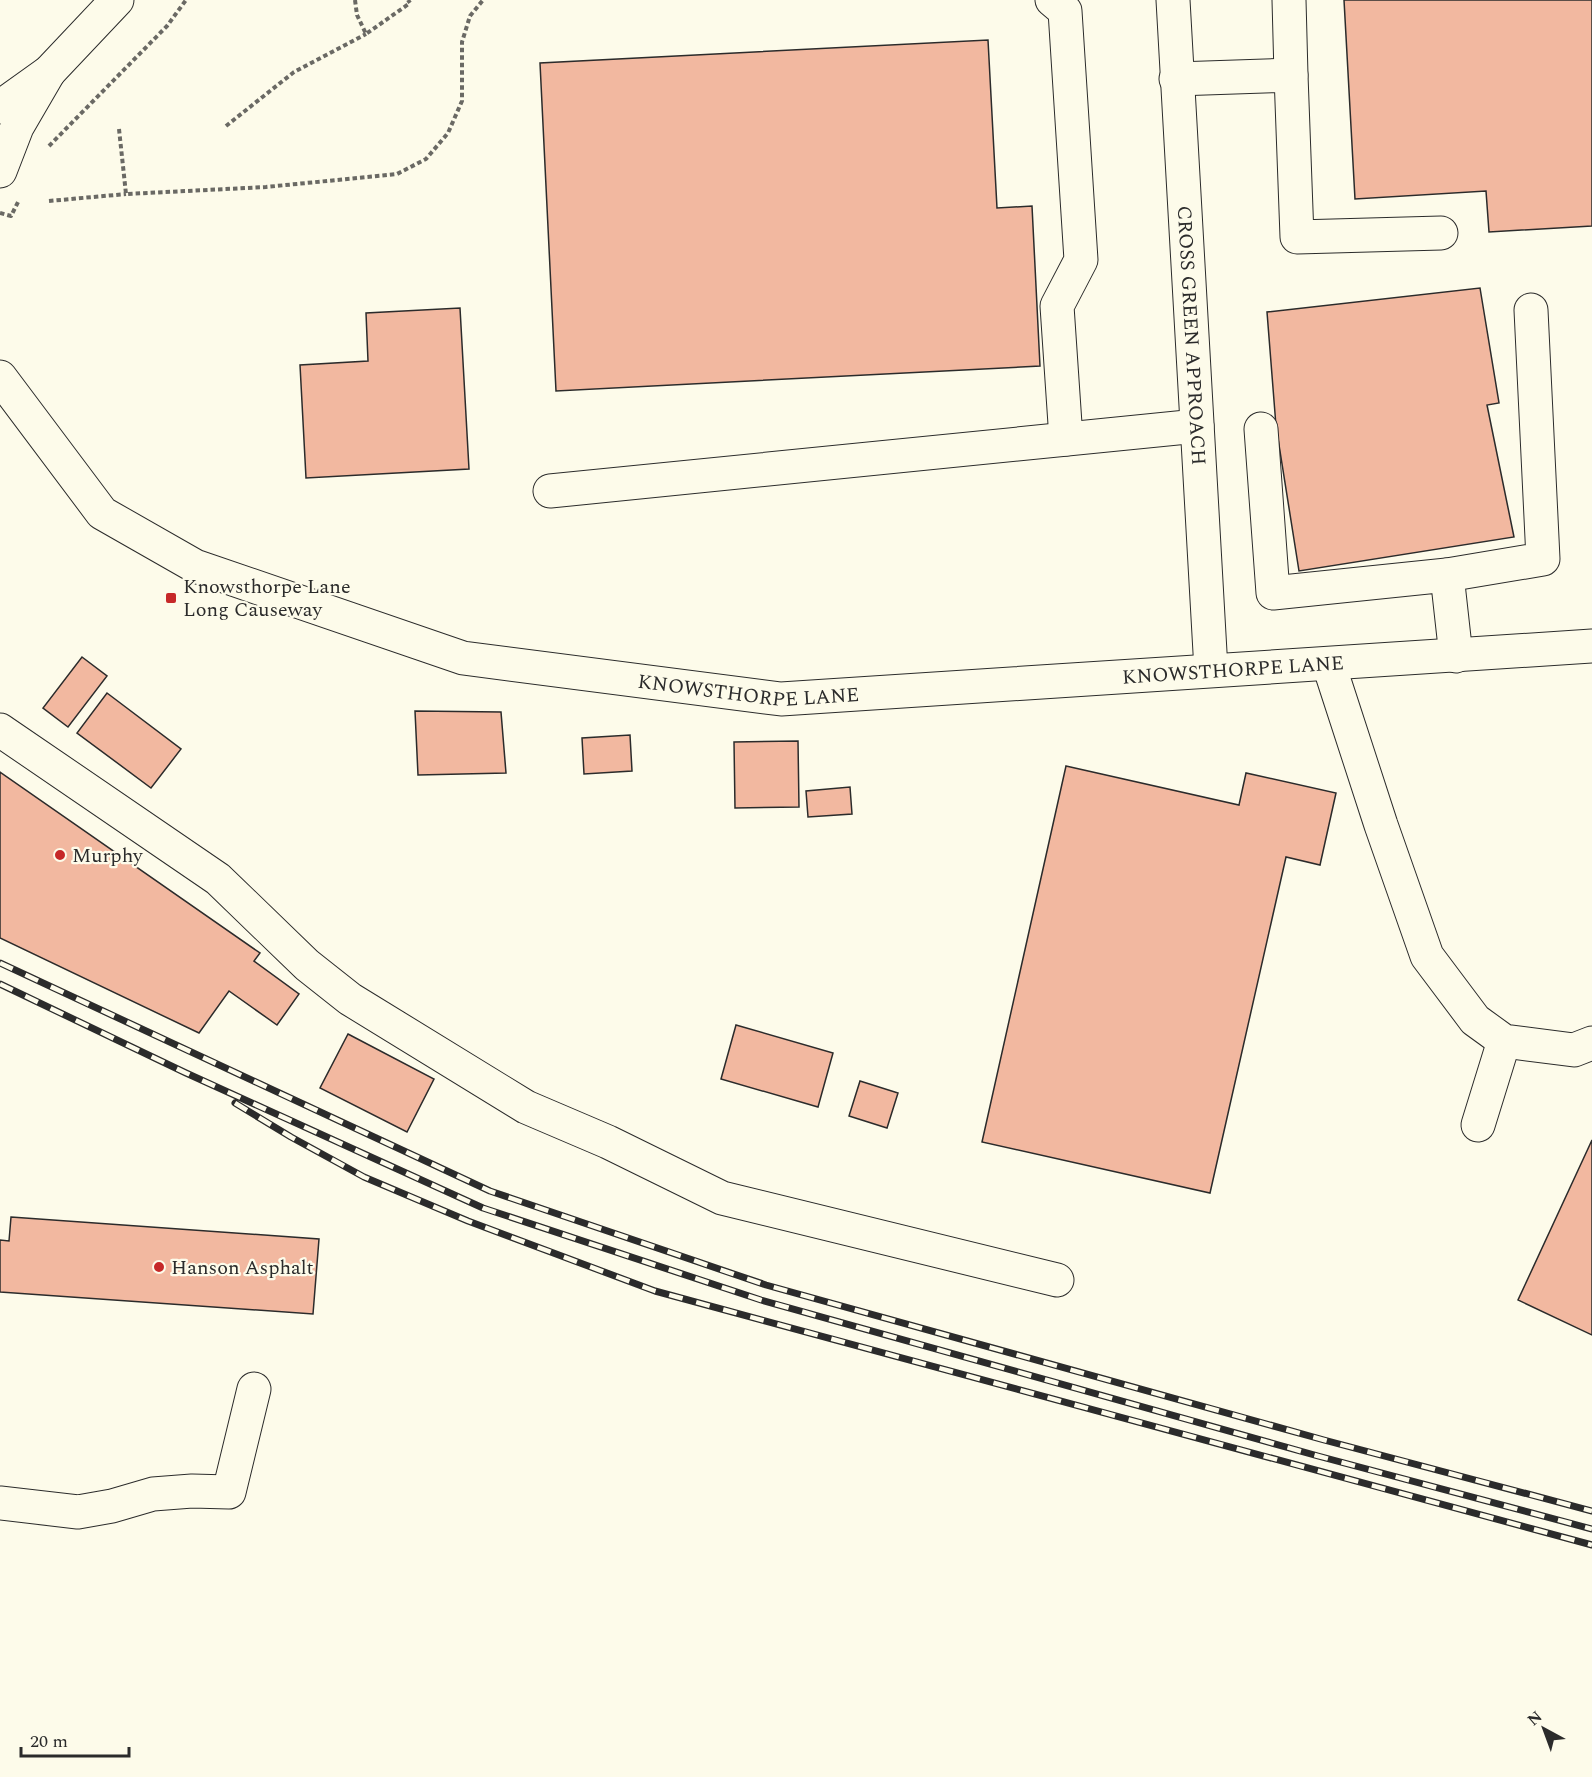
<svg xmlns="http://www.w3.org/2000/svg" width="1592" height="1777" font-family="Spectral,serif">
<rect width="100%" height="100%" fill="#fdfbea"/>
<path fill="#f2b8a0" stroke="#2b2b2b" stroke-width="1.5" d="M1344,0H1592V226L1489,232L1486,191L1355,199Z
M988,40L997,208L1032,206L1040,366L556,391L540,63Z
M1480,288L1499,403L1487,405L1514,537L1299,571L1276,426L1267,312Z
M460,308L469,469L306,478L300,365L368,361L366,313Z
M82,657L107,676L68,727L43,708Z
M107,693L181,749L151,788L77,733Z
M415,711L501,712L506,773L418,775Z
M630,735L632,771L584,774L582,738Z
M798,741L799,807L735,808L734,742Z
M1066,766L1239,805L1246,773L1336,793L1320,865L1286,857L1210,1193L982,1142Z
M0,772L260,953L254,961L299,994L277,1025L229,991L199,1033L0,938Z
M850,787L852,814L808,817L806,791Z
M736,1025L833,1053L818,1107L721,1079Z
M348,1034L434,1079L407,1132L320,1088Z
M860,1081L898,1093L887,1128L849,1116Z
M1592,1140V1335L1518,1300Z
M11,1217L319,1239L313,1314L0,1292V1240L9,1241Z"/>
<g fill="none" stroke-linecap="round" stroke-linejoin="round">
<g stroke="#2b2b2b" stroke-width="35">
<g id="minor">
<path d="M1052,0L1065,11L1081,260L1057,306L1066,439"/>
<path id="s1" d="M1173,0L1211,670"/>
<path d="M1289,0L1291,75"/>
<path d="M1176,79L1291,75L1297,237L1441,233"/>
<path d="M0,171L17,127L49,72"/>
<path id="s2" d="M0,377L102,513L195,566L463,658L781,699L1592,646"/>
<path d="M1261,429L1273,593L1447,575L1456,656"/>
<path d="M550,491L1197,426"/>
<path d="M1447,575L1543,559L1531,310"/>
<path d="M1329,665L1381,825L1427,956L1475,1020L1504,1041L1574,1050L1592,1043"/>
<path d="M0,730L218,879L307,965L350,999L526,1107L608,1142L722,1198L1057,1280"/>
<path d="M1478,1125L1504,1041"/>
<path d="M0,1503L78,1512L112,1506L153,1494L192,1491L229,1492L254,1389"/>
</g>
</g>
<g stroke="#2b2b2b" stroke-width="35">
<path id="highway" d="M0,107L49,72L117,0"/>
</g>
<path stroke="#6a6964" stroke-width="4" stroke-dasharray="4.5 3" stroke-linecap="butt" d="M355,0L357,15L366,34L410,3L408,0
M226,126L294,72L366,34
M119,129L126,194L266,187L397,174L426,159L448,133L462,101V42L470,16L483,0
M49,146L167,26L186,0
M49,201L126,194
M0,213L11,216L18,202"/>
<use href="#minor" stroke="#fdfbea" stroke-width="33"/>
<use href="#highway" stroke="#fdfbea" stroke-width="33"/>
<g stroke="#2b2b2b" stroke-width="7">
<path id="rail" d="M0,963L490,1191L766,1285L1324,1440L1592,1511
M0,984L186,1073L483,1208L761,1300L1318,1456L1592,1529
M235,1103L291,1137L364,1177L468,1221L655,1291L1592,1545"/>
</g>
<use href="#rail" stroke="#fdfbea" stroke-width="4.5" stroke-dasharray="14" stroke-linecap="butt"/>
</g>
<g fill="#c62828" stroke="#fdfbea" stroke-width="2">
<rect x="165" y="592" width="12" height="12" rx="3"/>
<circle cx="60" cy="855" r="6"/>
<circle cx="159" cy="1267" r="6"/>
</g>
<g text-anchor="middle" stroke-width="4.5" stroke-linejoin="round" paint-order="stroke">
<g font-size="20" fill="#2b2b2b" stroke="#fdfbea">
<text dy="7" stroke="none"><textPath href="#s1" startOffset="336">CROSS GREEN APPROACH</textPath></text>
<text dy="7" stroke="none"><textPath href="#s2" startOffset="1334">KNOWSTHORPE LANE</textPath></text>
<text dy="7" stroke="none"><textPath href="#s2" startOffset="848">KNOWSTHORPE LANE</textPath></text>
</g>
<g font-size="20" fill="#2b2b2b" stroke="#fdfbea" text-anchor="start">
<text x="183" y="593">Knowsthorpe Lane<tspan x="183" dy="23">Long Causeway</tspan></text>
<text x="72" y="862">Murphy</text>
<text x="171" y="1274">Hanson Asphalt</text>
</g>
</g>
<g transform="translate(1544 1729) rotate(319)" stroke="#fdfbea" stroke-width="4.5" paint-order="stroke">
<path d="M0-4.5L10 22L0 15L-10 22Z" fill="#2b2b2b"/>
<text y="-9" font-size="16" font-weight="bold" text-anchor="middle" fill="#2b2b2b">N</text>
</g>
<path d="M21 1747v9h108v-9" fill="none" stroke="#2b2b2b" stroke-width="3"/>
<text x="30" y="1747" font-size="18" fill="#2b2b2b" stroke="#fdfbea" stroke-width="4.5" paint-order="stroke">20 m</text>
</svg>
